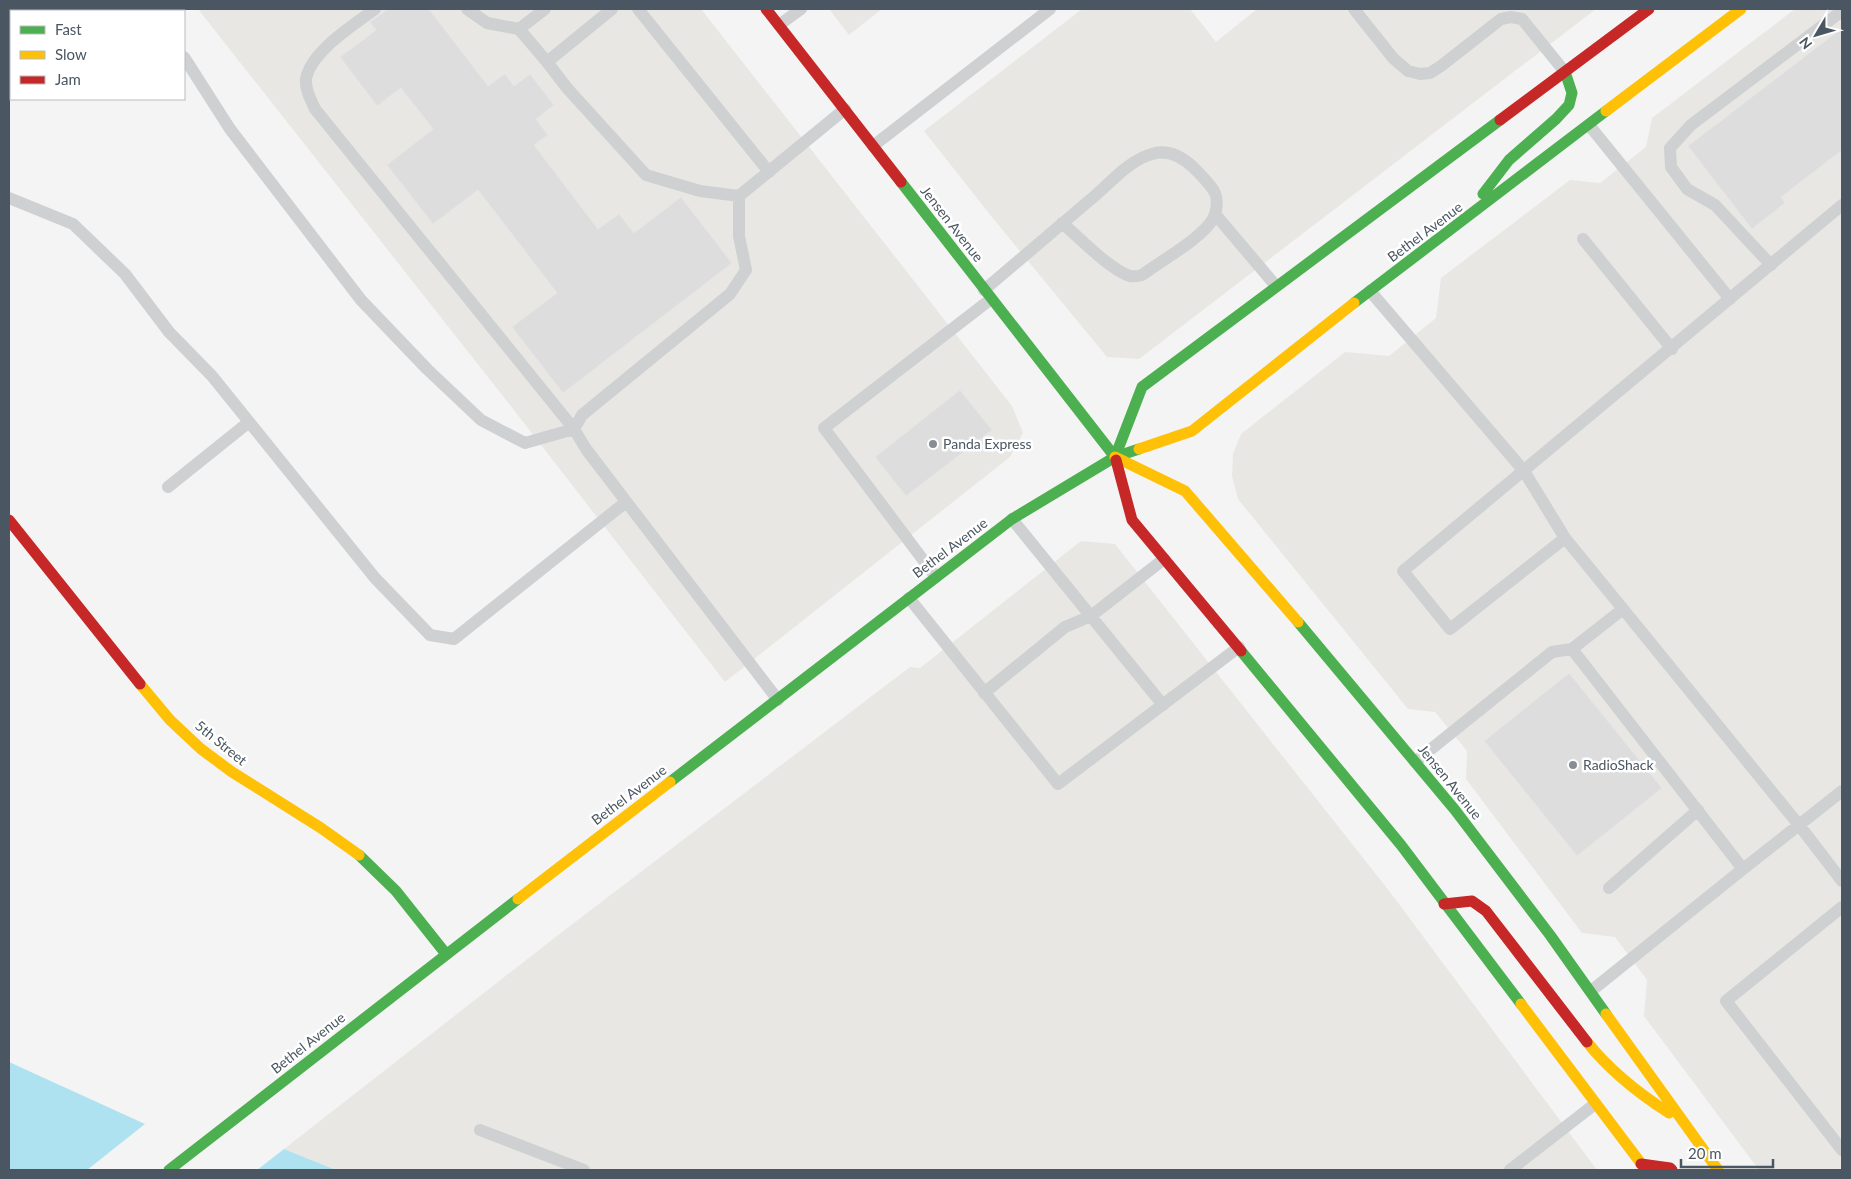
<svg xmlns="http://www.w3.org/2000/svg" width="1851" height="1179" font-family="Lato,sans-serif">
<rect width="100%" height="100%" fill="#f4f4f4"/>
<path fill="#e8e7e3" d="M198,9H701L1012,406L1023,433L1010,457L725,682L517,414Z
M829,9H882L849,35Z
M1082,9H1190L1216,42L1257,9H1596L1139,359L1107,357L991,216L924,131Z
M1795,9H1842V1170H1759L1644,1016L1647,980L1615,937L1582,933L1466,779L1467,751L1435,712L1408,709L1238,499L1232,476L1233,454L1241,434L1345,352L1389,356L1436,318L1441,278L1570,180L1600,183L1646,147L1652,118Z
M1081,541L1115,544L1390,892L1597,1170H336L284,1149L562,932L910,667L920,668Z"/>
<path fill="#aee2f0" d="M9,1062L145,1124L87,1170H9Z
M284,1149L336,1170H257Z"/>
<path fill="#ddddde" stroke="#e5e6e7" d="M388,9H429L488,86L505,74L514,86L530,74L554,105L536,119L548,135L534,145L598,229L619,214L634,233L681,197L732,263L563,393L512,327L557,293L478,190L433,224L387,165L433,129L401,88L377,106L340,57L376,30L370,22Z
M1842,28V150L1781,197L1785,203L1752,229L1688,146Z
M960,390L992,430L906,496L875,457Z
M1569,673L1662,788L1577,856L1484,741Z"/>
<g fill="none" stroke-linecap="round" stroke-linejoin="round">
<path stroke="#ced0d2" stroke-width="12" d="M152,9L154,11
M467,9L487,23L519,29L547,62
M612,9L547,62L567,88L646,175L700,191L739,196
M638,9L769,172
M1354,9L1393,58L1408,71L1420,74L1430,73L1441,66L1501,19L1511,17L1522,19L1565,72
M779,25L801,9
M519,29L545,9
M184,57L230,129L361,300L427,369L481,420L525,443L574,429L315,109C311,100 305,90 306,79C311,51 354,25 375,9
M1589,125L1730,299
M873,146L1050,9
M9,198L73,224L125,274L169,332L212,376L375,578L430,635L454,639L626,502
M1842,205L1403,571L1450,629L1565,538L1623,609L1572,649L1743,869L1799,825L1842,881
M1215,214L1276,286
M1583,239L1672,349
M1771,265L1715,205L1687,189L1671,167L1670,148L1691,125L1842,11
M984,290C1022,258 1059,226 1097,194C1113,180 1130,160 1152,154C1167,149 1181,156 1193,167C1198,172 1212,186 1215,193C1218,200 1217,212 1213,219C1201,239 1162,260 1142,275C1138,276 1135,277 1130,276C1110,270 1079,237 1062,223
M1370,291L1524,471L1565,538
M168,487L249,422
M1012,519L1163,705
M936,577L824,428L991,299
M909,598L1058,784L1239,647
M1623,609L1799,825L1842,791
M984,693L1065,627L1091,616L1164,559
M778,700L586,449L574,429L582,415L730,294L746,270L739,236V196L845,109
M1415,762L1552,652L1572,649
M1609,888L1698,810
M1842,907L1726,1001L1842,1150
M1591,991L1743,869
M480,1130L584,1170
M1510,1170L1595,1104"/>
<path stroke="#4caf50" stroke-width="11" d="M901,182L1115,457L1116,460
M1483,194L1509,160L1556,119L1569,105L1572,93L1565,72
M1354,303L1606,111
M1115,457L1142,387L1500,120
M1298,622L1455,810L1550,935L1606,1014
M1241,651L1401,845L1521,1004
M670,782L1012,519L1115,457L1139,449
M359,855L396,891L446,954
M169,1170L518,899"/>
<path stroke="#ffc107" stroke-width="11" d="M1606,111L1741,9
M1139,449L1192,431L1354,303
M1115,457L1185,491L1298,622
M140,684L170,720L201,749L232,772L321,828L359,855
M518,899L670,782
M1521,1004L1646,1170
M1606,1014L1718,1170
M1587,1042C1610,1071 1638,1093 1669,1113"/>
<path stroke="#c62828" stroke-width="11" d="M766,9L901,182
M1500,120L1649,9
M1116,460L1132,520L1241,651
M9,520L140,684
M1444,904L1472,901L1486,911L1587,1042
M1641,1164L1670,1168L1672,1170"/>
</g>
<g fill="#868d94" stroke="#fff" stroke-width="2">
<circle cx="933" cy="444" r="5"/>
<circle cx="1573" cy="765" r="5"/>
</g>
<g text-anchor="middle" stroke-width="5" stroke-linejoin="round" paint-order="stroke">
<g font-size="14" fill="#4a5661" stroke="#fff">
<text transform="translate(952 224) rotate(52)" y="5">Jensen Avenue</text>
<text transform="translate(1425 232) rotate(-37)" y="5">Bethel Avenue</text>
<text transform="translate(950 548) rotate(-37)" y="5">Bethel Avenue</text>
<text transform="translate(221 743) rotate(39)" y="5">5th Street</text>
<text transform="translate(1450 782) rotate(51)" y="5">Jensen Avenue</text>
<text transform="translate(629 795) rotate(-37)" y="5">Bethel Avenue</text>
<text transform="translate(308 1043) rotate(-38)" y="5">Bethel Avenue</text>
</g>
<g font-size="14" fill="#4a5661" stroke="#fff" text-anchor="start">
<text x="943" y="449">Panda Express</text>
<text x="1583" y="770">RadioShack</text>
</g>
</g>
<rect width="1851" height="1179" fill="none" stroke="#4a5661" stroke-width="20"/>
<rect x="10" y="10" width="175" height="90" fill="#ffffff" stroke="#b7bbc0"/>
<rect x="20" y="26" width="25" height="8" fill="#4caf50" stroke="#b7bbc0"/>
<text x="55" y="35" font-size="15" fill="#4a5661">Fast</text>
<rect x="20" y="51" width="25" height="8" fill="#ffc107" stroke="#b7bbc0"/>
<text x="55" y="60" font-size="15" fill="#4a5661">Slow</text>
<rect x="20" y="76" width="25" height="8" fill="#c62828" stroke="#b7bbc0"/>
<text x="55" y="85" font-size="15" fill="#4a5661">Jam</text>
<g transform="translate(1816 35) rotate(232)" stroke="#ffffff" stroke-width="4" paint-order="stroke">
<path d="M0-4L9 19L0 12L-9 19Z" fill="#4a5661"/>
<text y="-8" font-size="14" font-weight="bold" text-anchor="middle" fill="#4a5661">N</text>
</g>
<path d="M1681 1159v8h92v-8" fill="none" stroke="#4a5661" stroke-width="2.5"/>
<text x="1688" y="1159" font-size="15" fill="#4a5661" stroke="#ffffff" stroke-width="4" paint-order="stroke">20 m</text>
</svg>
